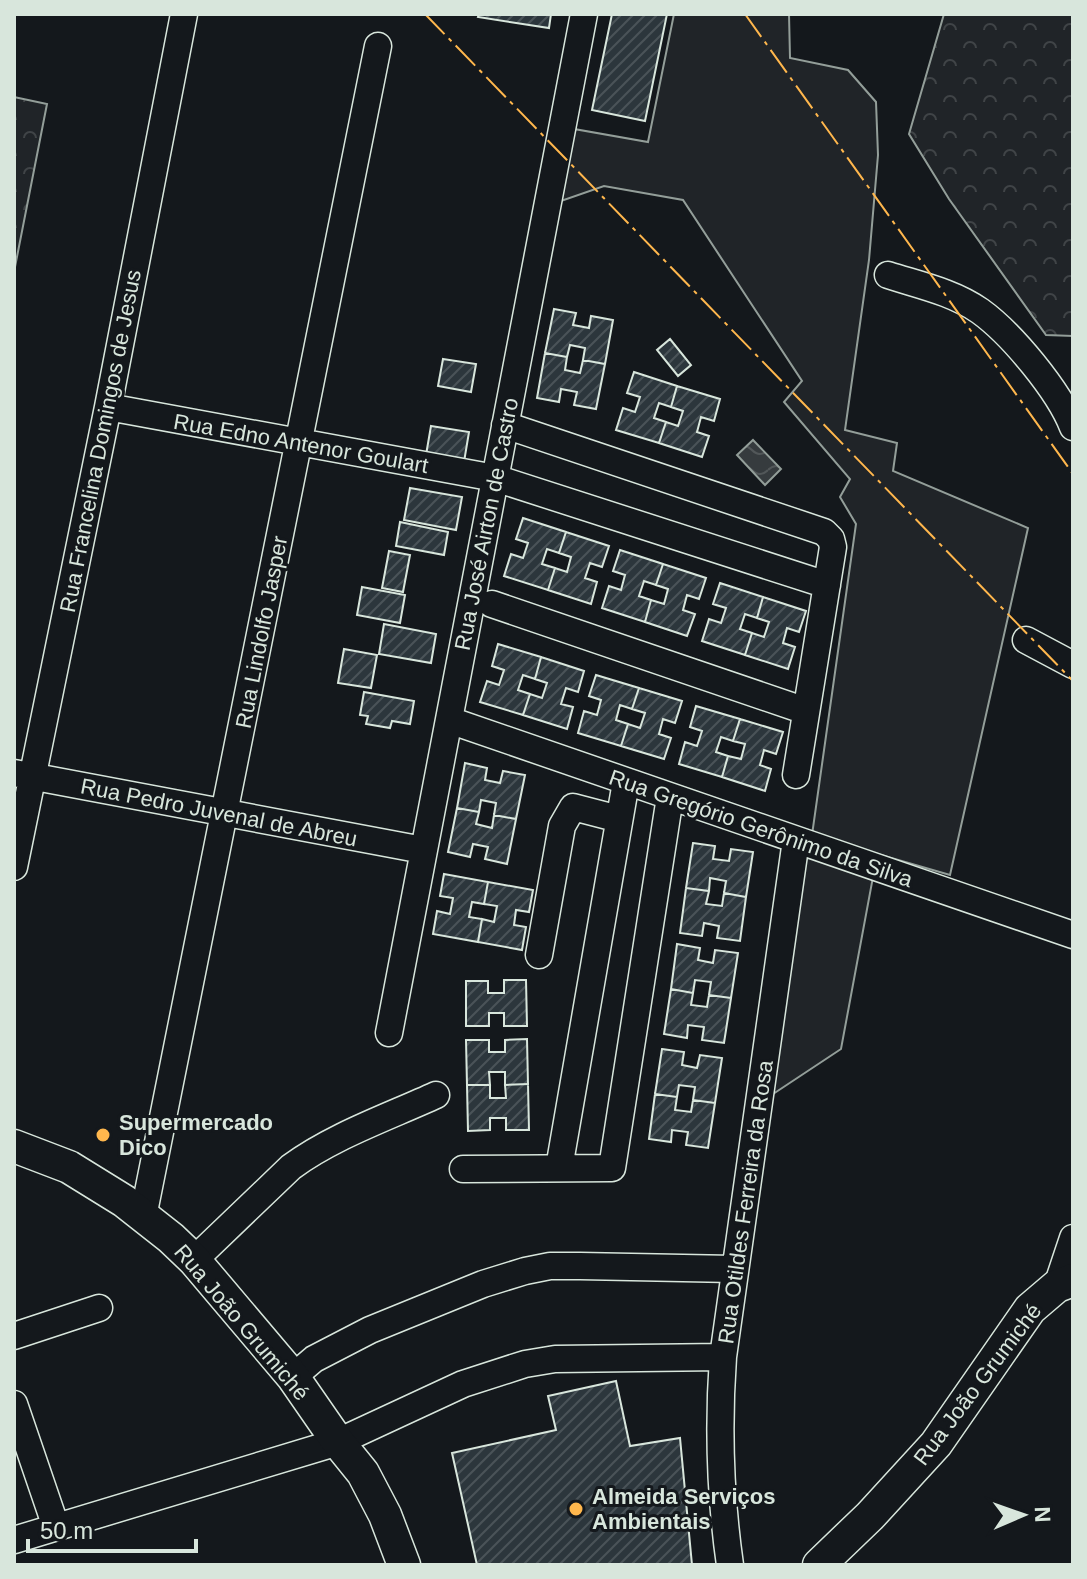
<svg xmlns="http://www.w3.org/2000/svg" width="1087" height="1579" font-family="Arial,sans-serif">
<defs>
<pattern id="forest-crowns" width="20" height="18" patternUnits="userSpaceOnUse" patternTransform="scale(2)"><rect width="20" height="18" fill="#202428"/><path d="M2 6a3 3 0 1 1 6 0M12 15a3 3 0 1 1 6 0" fill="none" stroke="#404447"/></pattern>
<pattern id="water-waves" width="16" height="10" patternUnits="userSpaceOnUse" patternTransform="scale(2)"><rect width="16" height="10" fill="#363b3e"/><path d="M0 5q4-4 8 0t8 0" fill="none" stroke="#525759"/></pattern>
<pattern id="building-hatch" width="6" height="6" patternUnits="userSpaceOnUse" patternTransform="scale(2)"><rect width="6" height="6" fill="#2c363c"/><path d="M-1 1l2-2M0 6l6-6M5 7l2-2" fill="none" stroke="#4a5358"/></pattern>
</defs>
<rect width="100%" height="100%" fill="#14181c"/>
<path fill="#202428" stroke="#939e99" stroke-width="2" d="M674,14H789L790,58L848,70L876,102L878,155L869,260L845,430L897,443L893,471L1028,528L950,875L812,835L856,524L840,497L850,479L784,402L802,381L683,200L604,186L561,201L574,129L648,142Z
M803,853L873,877L841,1049L767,1098Z"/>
<path fill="url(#forest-crowns)" stroke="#939e99" stroke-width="2" d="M944,14H1073V336L1046,335L949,199L909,134Z
M14,97L47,104L14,272Z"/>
<path fill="url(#water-waves)" stroke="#939e99" stroke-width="2" d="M753,440L781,469L765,485L737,455Z"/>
<path fill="url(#building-hatch)" stroke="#d8e6dc" stroke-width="2" d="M479,14H551L549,28L478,17Z
M612,14H667L645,121L592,110Z
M554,309L576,313L573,325L589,328L591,316L613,320L605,364L583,360L585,348L570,345L567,357L545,353Z
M670,339L691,365L678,376L657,350Z
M545,353L567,357L565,370L580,373L583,360L605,364L596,409L574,405L577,392L561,389L559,402L537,398Z
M443,359L476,364L471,392L438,386Z
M634,372L677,386L671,407L659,403L654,418L666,422L659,443L616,430L623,408L635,412L640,397L627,393Z
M677,386L720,399L714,421L701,417L697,432L709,436L702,457L659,443L666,422L678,426L683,411L671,407Z
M431,426L469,432L464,462L426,455Z
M410,488L462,497L456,530L404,520Z
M523,518L566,532L559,553L547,549L542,564L555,568L548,590L504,576L511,554L523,558L528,543L516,539Z
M400,522L448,532L444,555L396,546Z
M566,532L609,546L602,567L590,563L585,578L597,582L591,604L548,590L555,568L567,572L571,557L559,553Z
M620,550L663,564L656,585L644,581L639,596L651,600L645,622L602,608L609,586L621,590L625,575L613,571Z
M389,551L410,555L403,592L382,588Z
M663,564L706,578L699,599L687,595L683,610L695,614L687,636L645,622L651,600L664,604L668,589L656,585Z
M720,583L763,597L757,618L745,614L740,629L752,633L745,655L702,641L709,619L721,623L726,608L713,604Z
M362,587L405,595L400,623L357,615Z
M763,597L806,611L799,632L787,628L783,643L795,647L788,669L745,655L752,633L764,637L769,622L757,618Z
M384,624L436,634L431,663L379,654Z
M498,644L541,657L535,679L523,675L518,690L530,694L523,715L480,702L487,681L499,685L504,670L492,666Z
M344,649L377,655L371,688L338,683Z
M541,657L584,671L578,692L566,688L561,704L573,707L567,729L523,715L530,694L542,698L547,683L535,679Z
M596,675L639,688L632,709L620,705L616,720L628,724L621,746L578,733L584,711L597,715L601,700L589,696Z
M639,688L682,701L675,723L663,719L659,734L671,738L664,759L621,746L628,724L640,728L645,713L632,709Z
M364,692L414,701L410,724L392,721L390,728L366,724L368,716L360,715Z
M696,706L740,719L733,741L721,737L716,752L728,756L722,777L679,764L685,742L697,746L702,731L690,727Z
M740,719L783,732L776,754L764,750L760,765L771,769L765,791L722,777L728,756L741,759L745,744L733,741Z
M465,763L487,768L485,780L500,783L503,771L525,775L516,819L494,815L496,803L481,800L479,812L457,808Z
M457,808L479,812L476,824L492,828L494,815L516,819L507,864L485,859L488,847L473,844L470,857L448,852Z
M693,843L715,846L713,859L729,861L731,849L753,852L746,897L724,893L726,881L710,878L709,891L686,888Z
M444,874L488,882L484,904L472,902L469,917L482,919L478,942L433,934L437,911L450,914L453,898L440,896Z
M488,882L533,890L529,912L516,910L514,925L526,927L522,950L478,942L482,919L494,922L497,906L484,904Z
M686,888L709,891L706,904L722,906L724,893L746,897L740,941L717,938L719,926L704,923L702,936L680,933Z
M677,944L700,948L698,960L713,963L715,950L738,953L731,998L709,995L711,982L695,980L693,993L671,989Z
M504,980H526L527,1026H504V1013H489V1026H466V981H488V993H504Z
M671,989L693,993L691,1005L707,1007L709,995L731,998L724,1043L702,1040L704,1027L688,1025L687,1038L664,1034Z
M527,1039L528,1084L505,1085V1072H489L490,1085H467L466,1040H489V1052H505V1040Z
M662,1049L684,1052L682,1065L697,1068L700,1055L722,1058L715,1103L693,1100L695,1087L679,1085L677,1097L655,1094Z
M528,1084L529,1130H506V1118H490V1130L468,1131L467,1085H490V1098H506L505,1085Z
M655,1094L677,1097L675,1110L691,1112L693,1100L715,1103L708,1148L686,1145L688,1132L672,1130L671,1142L649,1139Z
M616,1381L630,1446L680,1438L692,1565H477L452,1453L556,1430L548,1396Z"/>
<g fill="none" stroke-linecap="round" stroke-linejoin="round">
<g stroke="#d8e6dc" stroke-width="29">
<path id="minor" d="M888,275C919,285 953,292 980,311C1012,334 1059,391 1073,427
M108,407L495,478L827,585
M505,425L824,532L831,539L833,547L796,775
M492,604L806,711
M1026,640L1073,665
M449,720L1073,935
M14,773L423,850
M14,867L108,407L184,14
M539,955L562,826L573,807L619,819
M389,1033L584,14
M559,1168L626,782
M463,1169L612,1168L670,797
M143,1217L378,46
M194,1260L291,1167C333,1136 388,1117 436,1095
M1057,1286L1073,1238
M14,1336L99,1308
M293,1377L314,1359L370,1330L483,1284L525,1271L550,1266H580L734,1269
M14,1404L56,1527
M14,1540L338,1442L463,1384L525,1364L555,1359L723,1357
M730,1565C720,1495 718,1427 723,1357L796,840"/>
</g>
<g stroke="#d8e6dc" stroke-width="35">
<path id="major" d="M14,1146L69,1167L124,1201L171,1238L194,1260L293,1377L338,1442L363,1473L385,1515L404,1565
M819,1565L870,1516L936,1444L1030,1309L1057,1286L1073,1280"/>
</g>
<use href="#minor" stroke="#14181c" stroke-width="26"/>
<use href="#major" stroke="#14181c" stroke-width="32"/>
<path stroke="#ffb74d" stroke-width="2" stroke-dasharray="28 6 4 6" stroke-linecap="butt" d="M425,14L1073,681
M745,14L1073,474"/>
</g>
<g fill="#ffb74d" stroke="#14181c" stroke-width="3">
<circle cx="103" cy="1135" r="8"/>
<circle cx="576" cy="1509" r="8"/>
</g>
<g text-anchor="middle" stroke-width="6" stroke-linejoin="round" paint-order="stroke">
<g font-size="22" fill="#d8e6dc" stroke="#14181c">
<text transform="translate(100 441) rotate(-79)" y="8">Rua Francelina Domingos de Jesus</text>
<text transform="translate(301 443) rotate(10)" y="8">Rua Edno Antenor Goulart</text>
<text transform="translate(486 524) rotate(-79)" y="8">Rua José Airton de Castro</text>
<text transform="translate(261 632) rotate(-79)" y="8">Rua Lindolfo Jasper</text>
<text transform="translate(219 812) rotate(11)" y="8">Rua Pedro Juvenal de Abreu</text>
<text transform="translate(761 828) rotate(19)" y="8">Rua Gregório Gerônimo da Silva</text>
<text transform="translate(745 1202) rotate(-82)" y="8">Rua Otildes Ferreira da Rosa</text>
<text transform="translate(242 1322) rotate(50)" y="8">Rua João Grumiché</text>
<text transform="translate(977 1384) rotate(-53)" y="8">Rua João Grumiché</text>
</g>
<g font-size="22" font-weight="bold" fill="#d8e6dc" stroke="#14181c" text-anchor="start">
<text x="119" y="1130">Supermercado<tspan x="119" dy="25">Dico</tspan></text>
<text x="592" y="1504">Almeida Serviços<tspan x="592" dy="25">Ambientais</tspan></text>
</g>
</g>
<rect width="1087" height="1579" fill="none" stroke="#d8e6dc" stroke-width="32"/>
<g transform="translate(1023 1515) rotate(88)" stroke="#14181c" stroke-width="6" paint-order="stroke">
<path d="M0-6L14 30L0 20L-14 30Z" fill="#d8e6dc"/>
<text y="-12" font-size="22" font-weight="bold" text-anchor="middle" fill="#d8e6dc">N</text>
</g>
<path d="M28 1539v12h168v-12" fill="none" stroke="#d8e6dc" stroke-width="4"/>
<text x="40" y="1539" font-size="24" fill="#d8e6dc" stroke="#14181c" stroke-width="6" paint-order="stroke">50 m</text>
</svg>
